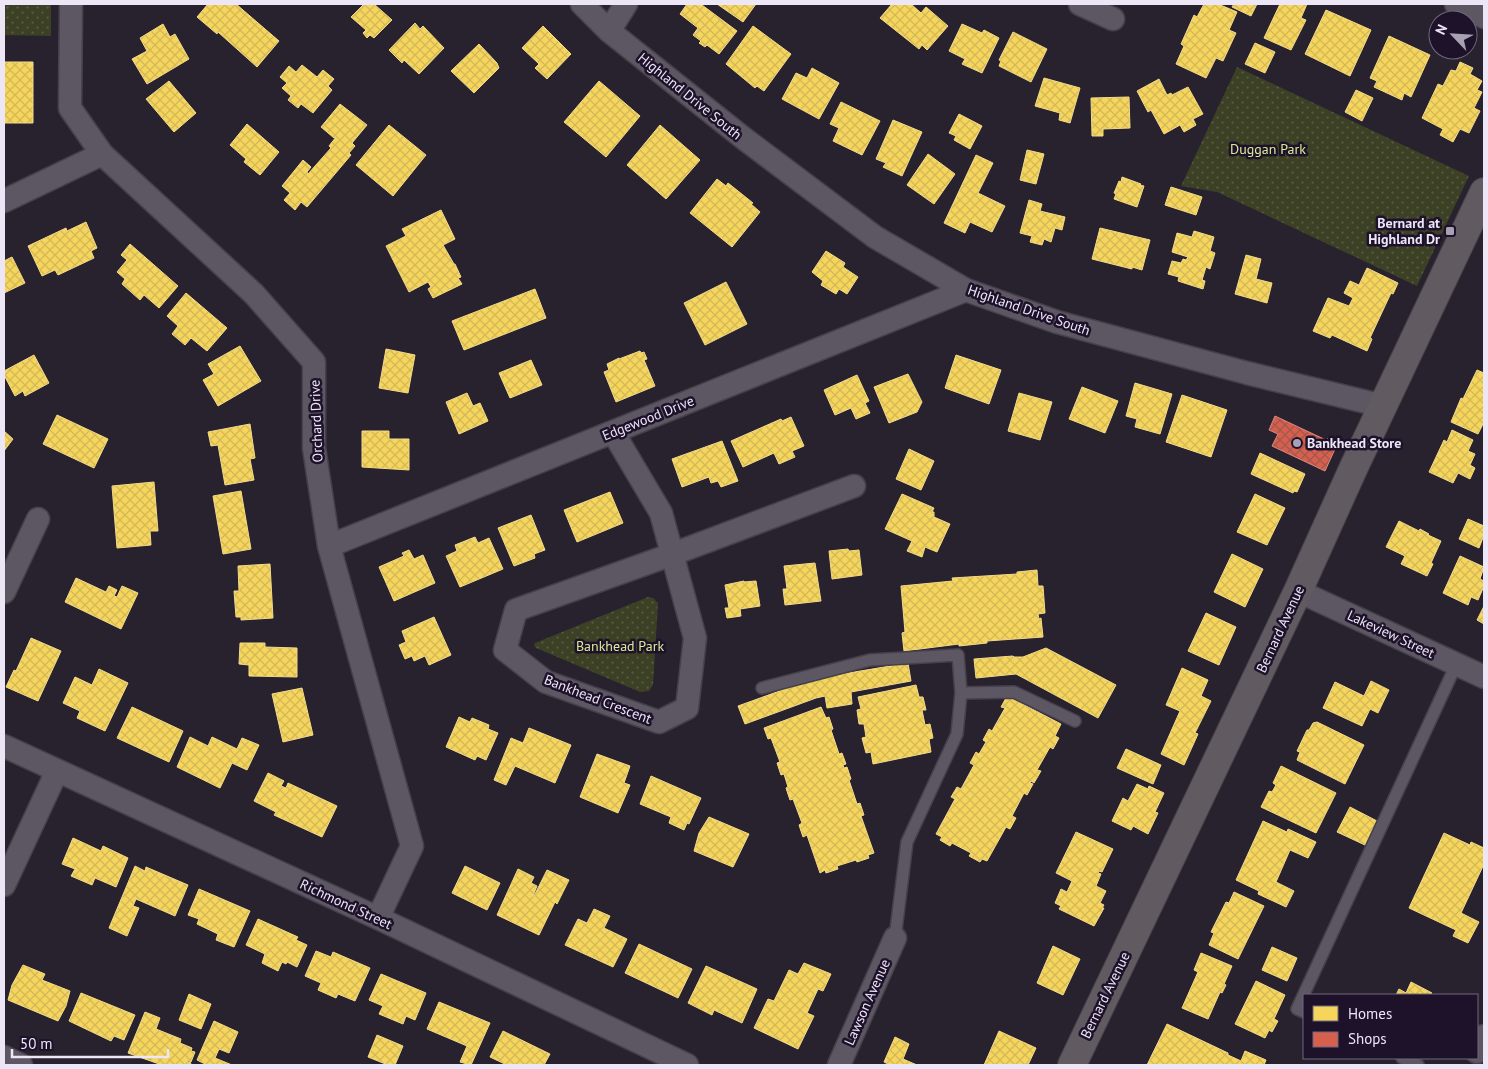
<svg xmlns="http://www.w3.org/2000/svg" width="1488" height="1069" font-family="'PT Sans',sans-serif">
<defs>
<pattern id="grass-dots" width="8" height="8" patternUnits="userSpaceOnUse" patternTransform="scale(1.25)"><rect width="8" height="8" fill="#3c4025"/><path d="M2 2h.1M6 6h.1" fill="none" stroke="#585c45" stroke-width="1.8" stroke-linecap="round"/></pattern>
<pattern id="homes-cross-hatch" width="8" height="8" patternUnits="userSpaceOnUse" patternTransform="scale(1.25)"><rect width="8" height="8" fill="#f6d55c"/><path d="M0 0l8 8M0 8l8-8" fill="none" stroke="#d3b858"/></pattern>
<pattern id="shops-cross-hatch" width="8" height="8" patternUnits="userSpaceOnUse" patternTransform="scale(1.25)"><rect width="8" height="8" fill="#d6604d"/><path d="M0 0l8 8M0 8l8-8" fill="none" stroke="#a4574c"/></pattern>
</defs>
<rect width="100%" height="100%" fill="#28222e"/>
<path fill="url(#grass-dots)" d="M4,4H51V36L4,35Z
M1237,67L1469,176L1417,286L1217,192L1181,186Z
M648,597L653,598L658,603L653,685L649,691L640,692L536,648L534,645L535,643Z"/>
<path fill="url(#homes-cross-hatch)" stroke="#f3da8a" d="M208,4H236L279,41L257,67L218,32L217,34L197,17Z
M364,4H374L392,20L374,38L370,35L367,38L363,33L366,30L351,17Z
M687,4L702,5L737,31L719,54L707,45L705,47L699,43L701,41L693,35L698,28L680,14Z
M717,4H756L743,22Z
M892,4H911L921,13L926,7L948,26L927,50L922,45L919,49L880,18Z
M1204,4H1218L1237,12L1229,30L1236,33L1223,61L1216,58L1206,78L1176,64L1184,46L1181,44L1194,15L1197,17Z
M1234,4H1257L1251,16L1232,7Z
M1280,4H1307L1301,18L1306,20L1291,50L1264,38Z
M1326,10L1371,30L1350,76L1305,54Z
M415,23L420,29L423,26L444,48L419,74L404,60L402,63L389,50Z
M163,24L170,37L175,34L189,59L147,84L132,59L147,51L140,38Z
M962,24L982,33L984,30L999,38L982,73L962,64L965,59L949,51Z
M543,26L571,54L547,79L535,68L539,64L522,48Z
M753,26L791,54L764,91L757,86L755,88L726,64Z
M1013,32L1047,49L1031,82L999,66L1001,61L999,60Z
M1389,36L1430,55L1411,97L1404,93L1402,100L1374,87L1377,81L1370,78Z
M1255,43L1275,52L1265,73L1245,64Z
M479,44L497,63L499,68L474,93L451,71Z
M4,62H33V123H4Z
M1460,62L1473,68L1470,74L1482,81L1477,90L1482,92L1474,108L1480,111L1469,133L1460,129L1453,142L1440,135L1443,129L1422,118L1438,84L1443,86L1451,70L1456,71Z
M302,65L317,77L323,70L334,79L328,86L332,90L313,113L301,104L298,108L288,100L291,96L282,88L287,83L280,77L289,66L296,72Z
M812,68L839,83L819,119L782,99L796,73L807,78Z
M1044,78L1080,88L1070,123L1059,120L1060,113L1035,106Z
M1159,79L1167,95L1171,93L1172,95L1188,87L1203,114L1193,119L1196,125L1184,132L1180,125L1164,134L1151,110L1148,112L1137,91Z
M169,81L196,113L174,132L146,99Z
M599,81L640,116L606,157L564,122Z
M1356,90L1373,98L1362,121L1345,112Z
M1129,97L1130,128L1103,129V136H1092L1091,98Z
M841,102L880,121L862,155L833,141L839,128L830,124Z
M340,104L367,125L352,143L355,146L349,153L351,155L307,207L301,202L295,210L284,200L290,193L282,186L303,160L311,167L307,172L308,174L331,148L329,146L336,137L334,138L321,127Z
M959,114L982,126L970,149L954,140L956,136L949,133Z
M893,120L922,132L902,176L883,167L886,163L876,159Z
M247,124L279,152L260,175L244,162L246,159L230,145Z
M389,125L426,155L393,196L356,165Z
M660,125L700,160L666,199L627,165Z
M1027,150L1044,154L1036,184L1020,180Z
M928,154L955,174L934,204L907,185Z
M976,155L993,163L978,193L1005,206L992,232L970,222L965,233L944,223Z
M1122,177L1141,184L1140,185L1144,186L1137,207L1114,199L1116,194L1114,193L1119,181L1121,182Z
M717,179L726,186L728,183L753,203L751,204L760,212L732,247L690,213Z
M1171,187L1202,197L1196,215L1165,205Z
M1029,200L1042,204L1040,211L1065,217L1062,230L1055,228L1051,242L1044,239L1042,245L1030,242L1032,236L1020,233Z
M441,210L455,239L443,245L454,264H455L461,277L458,278L462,284L433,298L428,289L431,287L428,282L409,292L386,246L406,236L402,229Z
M86,222L97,248L91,251L94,258L58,275L55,270L42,276L28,246L66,228L67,231Z
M1100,228L1150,240L1142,270L1132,267V269L1092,259Z
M1194,231L1214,237L1210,251L1215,253L1210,269L1206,267L1202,280L1205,281L1203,289L1178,281L1179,277L1168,274L1172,261L1181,263L1183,259L1186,260L1188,257L1172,252L1177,233L1192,237Z
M130,244L178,286L159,308L144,295L140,300L122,284L125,279L117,272L127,260L121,255Z
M826,251L845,263L843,267L858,277L847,294L839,289L836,294L821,285L823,281L812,272Z
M1246,255L1261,259L1256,279L1272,283L1267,303L1235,294Z
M12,257L25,283L4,293V261Z
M1367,268L1398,283L1393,294L1391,293L1370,338L1372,339L1367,351L1332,335L1330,338L1313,331L1328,298L1349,306L1353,298L1344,293L1350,281L1359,285Z
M726,282L747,324L705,345L684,303Z
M535,289L546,318L464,350L452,321Z
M186,293L227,328L207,351L191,338L185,345L172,334L178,326L167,316Z
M240,346L261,381L218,406L203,380L214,374L208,364Z
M386,349L415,355L408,393L379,388Z
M640,351L641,353L644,352L647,359L644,360L655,386L616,402L604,372L609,370L607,364L619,358V359Z
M34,355L49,383L25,396L23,391L15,396L4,375V371Z
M956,355L1001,370L989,404L945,388Z
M531,360L542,385L510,398L499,373Z
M1477,370L1484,373V422L1478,434L1451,422L1461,398L1463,399Z
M908,374L922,402L917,412L889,423L874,387Z
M857,375L869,401L865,403L870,413L856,419L851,408L835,415L824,390Z
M1135,383L1172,394L1160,434L1135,427L1137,419L1126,416Z
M1082,387L1118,401L1105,433L1069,419Z
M467,393L473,406L480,403L488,421L459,434L446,402Z
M1019,393L1052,402L1040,440L1008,431Z
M1182,395L1227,410L1211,457L1166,442Z
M57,415L108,439L94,468L43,444Z
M791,417L804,446L792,451L795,457L779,464L774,453L743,467L731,441L781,419L782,421Z
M250,424L255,458L250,459L254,480L225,485L218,445L211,446L208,432Z
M1452,430L1473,440L1468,451L1475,454L1470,465L1475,468L1470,479L1458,473L1453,483L1429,472L1444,440L1447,442Z
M4,431L13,439L4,451Z
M362,431H389V439H409V470L362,467Z
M722,441L738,481L721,487L718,481L711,483L709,477L682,487L672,459Z
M909,449L934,461L921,490L896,479Z
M1260,453L1305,474L1297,492L1294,491L1293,493L1251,474Z
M154,482L158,531H150L151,545L117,548L112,486Z
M241,491L251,549L223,554L213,496Z
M610,492L623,523L577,542L564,510Z
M902,494L934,508L932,512H934V517L950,524L937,552L925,547L922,557L907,551L912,541L885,529Z
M1255,494L1285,508L1267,545L1237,532Z
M531,515L545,550L534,554L535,558L514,566L498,528Z
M1468,519L1484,526V535L1479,548L1459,539Z
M1399,521L1419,531L1420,529L1429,534L1428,535L1441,541L1431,563L1433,564L1427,576L1401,564L1405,556L1386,547Z
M475,537L478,543L489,538L503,569L460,587L446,556L457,551L455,545Z
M848,549L849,551L859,550L862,575L832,579L829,551Z
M409,550L414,559L423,555L435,583L394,601L379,567L404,556L402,553Z
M1232,554L1263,569L1245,607L1214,592Z
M1460,556L1484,567L1480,579L1484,581V586L1478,600L1471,597L1468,605L1443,593Z
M815,563L821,601L785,605L783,589H787L784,566Z
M270,564L273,618L241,620V617H236L234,591H239L238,566Z
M1037,570L1038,586H1043L1045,613L1038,614L1039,619L1041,618L1043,637L987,641V643L959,646V644L904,651L902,633L905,632L901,586L953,581L952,578L1017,574V572Z
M76,578L106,592L109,586L117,590L114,596L117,597L122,586L138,593L121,629L65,602Z
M744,581V582L756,581L760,606L740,609L741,616L727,618L725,608H729L725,585Z
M1484,606V624L1477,620Z
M1206,613L1236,627L1219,665L1188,651Z
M434,617L451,655L429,665L425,656L414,661L412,656L405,659L399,645L406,642L402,631Z
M31,638L61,651L38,701L6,687L14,670L16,671Z
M240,643H265V647L297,648V677L249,676V665L239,664Z
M1046,648L1116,685L1098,718L1016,674L976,678L974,659L1013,656L1014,657H1023Z
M908,663L911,681L851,692L852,704L827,708L825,696L816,698L745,724L738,706L813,679Z
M1182,668L1208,680L1201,696L1211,701L1195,733L1198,734L1184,765L1161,754L1180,711L1166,705Z
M99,669L128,683L105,731L77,718L80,711L63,703L75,677L92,685Z
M1371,681L1389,690L1378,713L1370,709L1362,726L1323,708L1335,682L1364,696Z
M916,685L919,697H923L926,710H922L925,725L930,724L933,738L929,739L931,752L873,764L871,752L866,753L862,738L866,737L864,724H859L857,710L861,709L858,697Z
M302,688L313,735L283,742L272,694Z
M1007,696L1061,724L1055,736L1059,738L1053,749L1050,747L1037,770L1041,771L1034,783L1031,781L1030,783L1033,784L1027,795L1024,793L1012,816L1016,818L1010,829L1006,827L987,861L982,859L980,862L969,856L971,853L952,843L950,846L940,840L942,837L936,834L955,799L951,797L957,787L961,789L974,765L970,763L976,752L979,754L986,742L983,740L989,729L992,731L1005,708L1001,707Z
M132,707L183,731L169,762L117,738Z
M821,707L826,718L829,717L833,729L831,730L839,754L842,753L846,764L843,765L844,768L847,767L851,779L849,780L857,804L860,803L864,815L861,816L874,853L868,855L869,858L857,862L856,860L837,866L838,869L826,873L825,870L820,873L807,835L803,837L799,825L802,823L793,799L790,800L786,788L788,787L784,774L781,775L777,763L780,762L771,738L768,739L764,728Z
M459,717L470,722L472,718L489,725L488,729L498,733L486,760L477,756L475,760L446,747Z
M1317,722L1364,745L1345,784L1297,760L1300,752L1297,751L1307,730H1309L1313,723Z
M529,728L571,745L555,783L515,766L506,785L494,780L511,738L523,743Z
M190,737L208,746L212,737L237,749L242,738L259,745L247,770L232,763L220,788L177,767Z
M1126,749L1161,765L1153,784L1117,768Z
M597,754L630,766L624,783L630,785L618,813L580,797Z
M1281,766L1336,793L1316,833L1261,807L1269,791L1272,792L1276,785L1273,783Z
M268,773L284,781L281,786L286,788L288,783L337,806L322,837L274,815L276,812L254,801Z
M651,776L701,798L689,824L687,823L684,830L669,823L671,817L640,804Z
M1137,784L1148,789L1149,786L1164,793L1155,812L1158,813L1148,834L1133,826L1131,830L1112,821L1123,798L1128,801Z
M1350,807L1377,821L1365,845L1337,832Z
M709,817L749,834L733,867L694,851L699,833Z
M1263,821L1287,832L1288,829L1316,842L1308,858L1290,850L1276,882L1294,891L1286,907L1258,894L1259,891L1236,880Z
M1076,832L1113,849L1102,872L1099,871L1098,873L1101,874L1096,886L1106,891L1100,903L1104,905L1102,908H1104L1094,926L1059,909L1061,906L1055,903L1061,889L1067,892L1072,881L1056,873Z
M1444,833L1470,845L1471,842L1484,848V864L1461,913L1479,922L1468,943L1453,936L1456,930L1409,908Z
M73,838L101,851L103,846L128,858L116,887L95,878L92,885L71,876L75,869L62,864Z
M135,866L145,871L146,867L188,885L175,916L136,899L133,906L139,908L127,936L109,928Z
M465,866L500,883L487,910L452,893Z
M518,869L534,877L531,883L537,886L533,896H534L547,870L569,880L557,904L555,902L539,935L497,915Z
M199,889L250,911L234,947L216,940L218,934L197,924L199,919L188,915Z
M1234,892L1264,906L1238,959L1209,945L1214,933L1211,932L1226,902L1229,903Z
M594,909L610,916L604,928L627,939L613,967L565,945L578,919L587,923Z
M258,919L298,937L296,940L307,945L297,967L287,962L286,964L282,962L278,971L262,963L265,954L246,945Z
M639,944L692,969L678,998L625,973Z
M1053,946L1080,959L1063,995L1037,983Z
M1272,947L1297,958L1287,981L1262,970Z
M316,951L331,957L333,952L370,968L355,1001L338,994L336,998L318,990L321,983L305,976Z
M1201,953L1232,966L1224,984L1226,985L1222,993L1220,992L1208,1019L1182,1008L1198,972L1194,970Z
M804,963L831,974L823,991L818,989L807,1013L814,1016L798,1049L754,1028L768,999L774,1001L789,970L798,974Z
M23,965L45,974L42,980L70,991L66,1006L58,1021L8,1000L12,985Z
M706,966L757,989L742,1023L714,1010L712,1015L688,1003Z
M381,974L426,993L415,1020L406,1016L403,1024L379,1014L383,1006L369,1000Z
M1256,981L1285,995L1274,1019L1278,1021L1272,1032L1269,1030L1265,1038L1235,1024Z
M1411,982L1432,993L1430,995H1396L1399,989L1406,993Z
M81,993L135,1015L124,1040L114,1036L111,1041L69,1021Z
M189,994L211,1004L201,1029L179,1020Z
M439,1002L490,1023L471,1065L460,1062L467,1046L427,1029Z
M145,1012L160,1018L156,1029L181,1039L180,1043L192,1048L191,1051L195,1052L191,1062L187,1060L186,1061L191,1063L190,1065H162L128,1053Z
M214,1021L238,1032L229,1053L219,1049L215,1058L232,1065H207L197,1060Z
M1167,1024L1228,1053V1055L1241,1061L1245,1051L1266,1060L1264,1065H1147Z
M503,1031L550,1054L544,1065H507L490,1057Z
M999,1031L1036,1048L1028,1065H984Z
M377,1035L403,1046L395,1065H388L368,1057Z
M895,1037L909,1044L903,1059L917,1065H890L884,1062Z"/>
<path fill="url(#shops-cross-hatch)" stroke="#dd8880" d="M1275,416L1326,440L1328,438L1331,439L1335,445V449L1325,471L1272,446L1278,434L1269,430Z"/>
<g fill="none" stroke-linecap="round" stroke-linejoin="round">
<g stroke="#45404b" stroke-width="14">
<path id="lane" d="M762,688L870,660L958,655L961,693L957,734L907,842L895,938
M961,693L1014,692L1075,721
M1304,1012L1297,1009L1456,665
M1402,1058L1418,1065"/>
</g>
<g stroke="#45404b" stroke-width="25">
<path id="street" d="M71,4L70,108L102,154L254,294L314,362V448L329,546L412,846L378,918
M582,4L609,31L742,137L875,237L966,290L1057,322L1247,373L1383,406
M1080,4L1113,19
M1456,4L1484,17
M609,31L626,4
M4,201L102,154
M613,432L661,513L695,638L687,708L659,722L546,682L505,650L516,610L673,554L854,486
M329,546L966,290
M1298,591L1484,677
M4,592L38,519
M4,746L378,918L687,1065
M4,885L57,771
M1477,1052L1484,1036
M4,1057L21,1065
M839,1065L895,938"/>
</g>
<g stroke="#45404b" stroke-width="30">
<path id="secondary" d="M1072,1065L1298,591L1353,469L1484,192"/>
</g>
<use href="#lane" stroke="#5c5762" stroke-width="11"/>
<use href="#street" stroke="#5c5762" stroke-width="22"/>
<use href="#secondary" stroke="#615a60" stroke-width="28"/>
</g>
<g fill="#a8a1b1" stroke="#1d122a" stroke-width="2">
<rect x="1445" y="226" width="10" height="10" rx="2.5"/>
<circle cx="1297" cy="443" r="5"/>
</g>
<g text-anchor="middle" stroke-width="5" stroke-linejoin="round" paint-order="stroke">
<g font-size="14" fill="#ede6f7" stroke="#1d122a">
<text transform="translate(690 96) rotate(39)" y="5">Highland Drive South</text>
<text transform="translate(1029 310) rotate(19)" y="5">Highland Drive South</text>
<text transform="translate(648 418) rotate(-22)" y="5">Edgewood Drive</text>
<text transform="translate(316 421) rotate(-92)" y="5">Orchard Drive</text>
<text transform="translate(1280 629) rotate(-65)" y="5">Bernard Avenue</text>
<text transform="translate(1391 634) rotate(25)" y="5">Lakeview Street</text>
<text transform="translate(598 699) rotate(21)" y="5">Bankhead Crescent</text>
<text transform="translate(346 904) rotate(25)" y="5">Richmond Street</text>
<text transform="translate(1105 995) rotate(-64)" y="5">Bernard Avenue</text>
<text transform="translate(867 1002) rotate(-66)" y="5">Lawson Avenue</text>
</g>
<g font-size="14" fill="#d9eb96" stroke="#1d122a">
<text x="1268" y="154">Duggan Park</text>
<text x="620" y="651">Bankhead Park</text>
</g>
<g font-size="14" font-weight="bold" fill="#ede6f7" stroke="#1d122a" text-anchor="end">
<text x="1440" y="228">Bernard at<tspan x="1440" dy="16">Highland Dr</tspan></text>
<text x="1307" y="448" text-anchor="start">Bankhead Store</text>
</g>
</g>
<rect width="1488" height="1069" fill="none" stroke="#ede6f7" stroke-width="10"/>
<rect x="1303" y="994" width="175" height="65" fill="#1d122a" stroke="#70677c"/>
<rect x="1313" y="1006" width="25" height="15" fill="#f6d55c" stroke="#70677c"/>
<text x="1348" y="1019" font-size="15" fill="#ede6f7">Homes</text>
<rect x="1313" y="1032" width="25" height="15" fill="#d6604d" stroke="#70677c"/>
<text x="1348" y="1044" font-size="15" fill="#ede6f7">Shops</text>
<g transform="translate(1453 35) rotate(295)"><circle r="24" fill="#1d122a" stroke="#70677c"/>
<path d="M0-4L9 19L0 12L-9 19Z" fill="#a8a1b1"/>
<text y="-8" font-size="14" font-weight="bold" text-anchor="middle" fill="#ede6f7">N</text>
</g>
<path d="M12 1049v8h156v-8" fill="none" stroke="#ede6f7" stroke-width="2.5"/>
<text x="20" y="1049" font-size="15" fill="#ede6f7" stroke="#1d122a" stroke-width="4" paint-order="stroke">50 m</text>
</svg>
